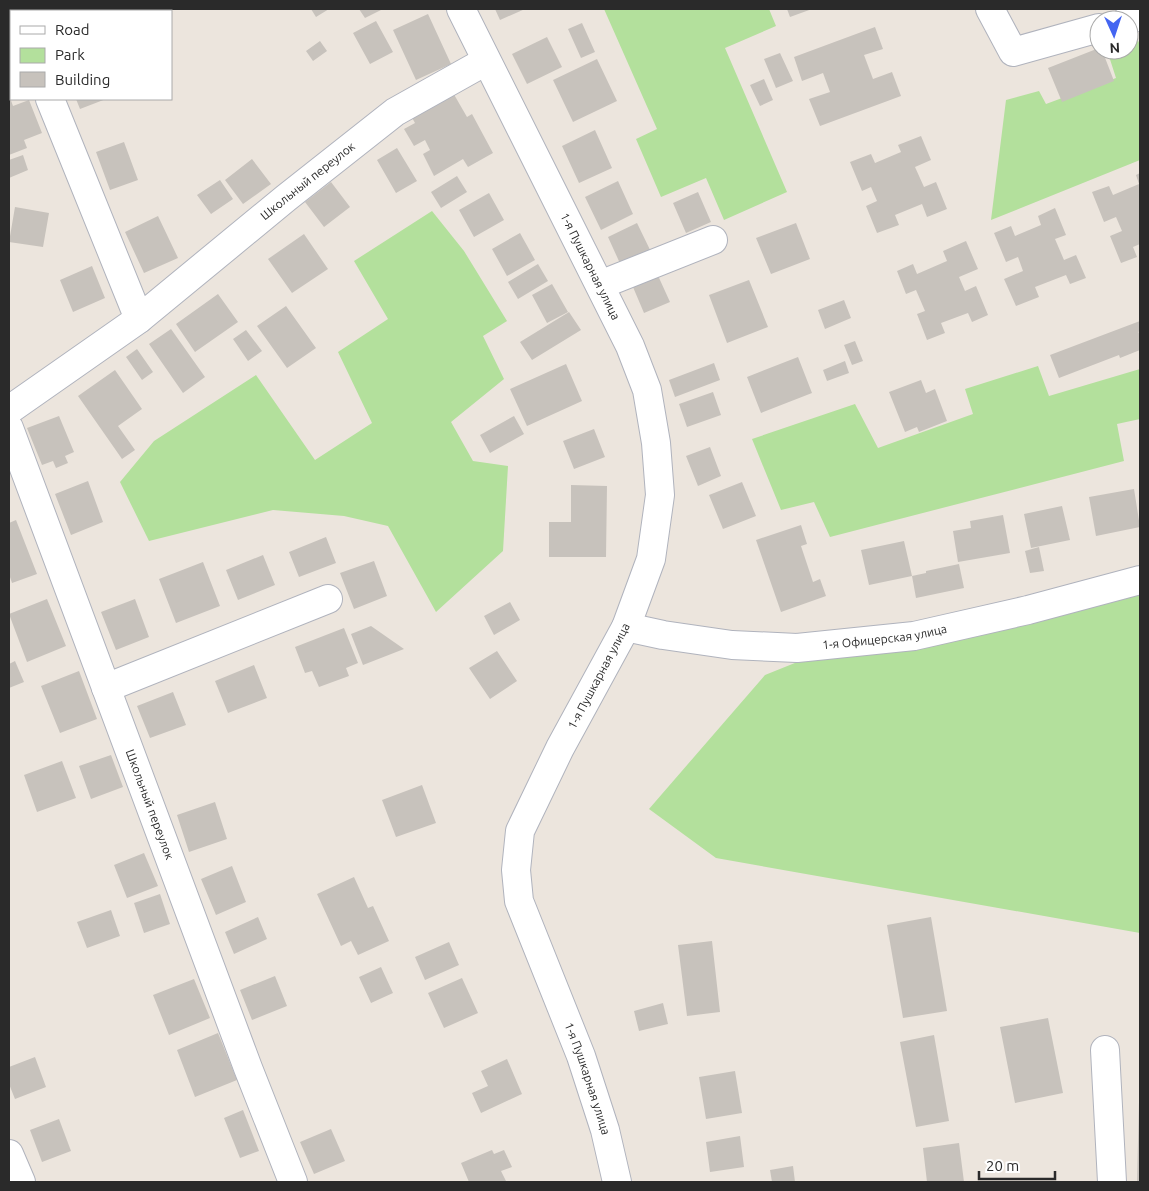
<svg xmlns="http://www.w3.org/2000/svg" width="1149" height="1191" font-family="Ubuntu,sans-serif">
<rect width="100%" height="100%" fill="#ece5dd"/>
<path fill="#b3e09c" d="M604,9H769L776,26L725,48L787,192L724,220L706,178L661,197L636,139L657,129Z
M1133,29L1140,45V160L991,220L1006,100L1039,91L1046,104L1116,78L1107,50H1129V30Z
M432,211L464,251L507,321L483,336L504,379L451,422L473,461L508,466L503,551L436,612L388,526L344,516L273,510L149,541L120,482L154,441L256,375L315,460L372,423L338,352L388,319L354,261Z
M1038,366L1049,396L1140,369V419L1117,424L1124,461L830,537L814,502L781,510L752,439L855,404L878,448L973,414L965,389Z
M1140,585V933L716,858L649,809L765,675L852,640Z"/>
<path fill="#c7c2bc" d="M42,9H72L66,11H43Z
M311,9H329L316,17Z
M359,9H383L365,18Z
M495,9H525L500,20Z
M787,9H812L790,17Z
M428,14L451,64L416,80L393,30Z
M376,21L393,52L370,64L353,33Z
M582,23L595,52L581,58L568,29Z
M875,27L883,49L864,55L873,79L892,72L901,96L820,126L809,99L830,92L823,73L802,81L794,57Z
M547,37L562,67L527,84L512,54Z
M320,41L327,51L313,61L306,51Z
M1099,48V50H1102L1114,81L1062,102L1048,68Z
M780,53L793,81L776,88L764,59Z
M597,59L617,101L573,122L553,80Z
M764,79L773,100L760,106L750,85Z
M452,91L467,117L472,114L493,153L468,167L463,159L434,176L423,154L430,150L425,140L414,146L404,129L415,123L410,114Z
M9,95L13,106L29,100L42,133L24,140L27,148L9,155Z
M76,99H106L80,109Z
M595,130L612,168L579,183L562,146Z
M921,136L931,160L915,167L924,187L936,182L947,209L927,217L922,204L895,215L899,225L877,233L866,206L877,201L871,187L862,191L850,162L871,154L875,163L901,152L898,145Z
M124,142L138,180L110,190L96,152Z
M397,148L417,181L396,193L377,160Z
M23,155L28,170L9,178V160Z
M252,159L271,184L243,204L225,180Z
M1140,173V244L1133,247L1137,257L1121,263L1110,236L1122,231L1116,217L1104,222L1092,192L1109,186L1113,195L1139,184L1136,175Z
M457,176L467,192L441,208L431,192Z
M220,180L233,199L211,214L197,195Z
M618,181L633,214L601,230L585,197Z
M331,182L350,207L324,227L305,202Z
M698,192L711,222L686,233L673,203Z
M489,193L504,220L474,237L459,210Z
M15,207L49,213L43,247L9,242Z
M1055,208L1066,235L1055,239L1064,260L1076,255L1086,278L1070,284L1066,275L1035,287L1039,297L1016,306L1004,279L1023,271L1018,257L1006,262L994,233L1011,226L1015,236L1041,225L1038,216Z
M158,216L178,258L144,273L125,232Z
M637,223L653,256L623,270L608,237Z
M796,223L810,259L771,274L756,238Z
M520,233L535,260L507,276L492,249Z
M304,234L328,269L292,293L268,259Z
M966,241L978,269L959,277L965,291L976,286L988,315L972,322L968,313L941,323L945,333L927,340L917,314L925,311L916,290L906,294L897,271L913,264L917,274L947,261L943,251Z
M538,264L548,281L518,299L508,282Z
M92,266L105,298L73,312L60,280Z
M655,269L670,302L644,313L630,280Z
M749,280L768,327L727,343L709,295Z
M552,284L568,312L547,323L532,295Z
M218,294L238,322L195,352L176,324Z
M844,300L851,318L825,329L818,310Z
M286,306L316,348L287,368L257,326Z
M569,312L581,330L532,360L520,342Z
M1140,321V334L1138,331L1140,336V350L1120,358L1119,355L1059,378L1050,355Z
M171,329L205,377L183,393L149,344Z
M246,330L262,351L248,361L233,339Z
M855,341L863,361L852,365L844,345Z
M137,349L153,372L142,380L126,357Z
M798,357L812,393L761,413L747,377Z
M845,361L849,373L827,381L823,370Z
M714,363L720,380L675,397L669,380Z
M566,364L582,401L527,426L510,389Z
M115,370L142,409L118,426L135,450L122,459L78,396Z
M921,380L926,393L935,389L947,421L919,432L917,427L905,432L889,392Z
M713,392L721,415L687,427L679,404Z
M59,416L74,452L65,456L68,463L56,468L53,461L42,465L27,428Z
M514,416L524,434L490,453L480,435Z
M594,429L605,457L574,469L563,441Z
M710,447L721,476L698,486L686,456Z
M88,481L103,522L71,535L55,494Z
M742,482L756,516L723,529L709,495Z
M571,485L607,486L606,557H549V522H571Z
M1134,489L1140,527L1096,536L1089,497Z
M1062,506L1070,540L1031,548L1024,514Z
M1003,515L1010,553L958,562L953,531L971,528L970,521Z
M16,520L37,574L12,583L9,574V523Z
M801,525L807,544L801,546L813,582L820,579L826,596L781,612L756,540Z
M326,537L336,563L299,577L289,552Z
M904,541L912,576L869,585L861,550Z
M1039,547L1044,571L1030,573L1025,551Z
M263,555L275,585L238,600L226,570Z
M374,561L387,596L354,609L340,573Z
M203,562L220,606L176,623L159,579Z
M959,564L964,588L916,598L912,576L926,573V571Z
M47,599L66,646L27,662L9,614Z
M135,599L149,637L116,650L101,612Z
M510,602L520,620L494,635L484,616Z
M371,626L404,649L363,665L351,634Z
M344,628L358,663L346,668L349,676L319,687L312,671L305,673L295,647Z
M497,651L517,681L490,699L469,668Z
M15,661L24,682L9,688V664Z
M254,665L267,698L228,713L215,681Z
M79,671L97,719L60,733L41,686Z
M173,692L186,725L150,738L137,706Z
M111,755L123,787L91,799L79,766Z
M62,761L76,798L37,812L24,775Z
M422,785L436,823L396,837L382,800Z
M215,802L227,839L189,852L177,815Z
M144,853L158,886L127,898L114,865Z
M232,866L246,902L216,915L201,879Z
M354,877L368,908L373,906L389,941L358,955L351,941L341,946L317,894Z
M160,894L170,924L144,933L134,903Z
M111,910L120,936L87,948L77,922Z
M258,917L267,939L234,954L225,932Z
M931,917L947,1011L903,1018L887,925Z
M712,941L720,1012L687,1016L678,945Z
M449,942L459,965L425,980L415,957Z
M381,967L393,993L371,1003L359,977Z
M275,976L287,1006L252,1020L240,990Z
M462,978L478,1013L444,1028L428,993Z
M194,979L210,1018L169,1035L153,995Z
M663,1003L668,1024L639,1031L634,1011Z
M1048,1018L1063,1093L1015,1103L1000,1027Z
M218,1033L237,1080L195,1097L177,1050Z
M934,1035L949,1121L916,1127L900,1042Z
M35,1057L46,1087L15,1099L9,1084V1067Z
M507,1059L522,1094L481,1113L472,1093L488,1086L481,1071Z
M735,1071L742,1113L706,1119L699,1077Z
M1139,1101H1140V1182H1137Z
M243,1110L259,1151L240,1158L224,1118Z
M59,1119L71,1151L42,1162L30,1130Z
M331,1129L345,1161L314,1174L300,1142Z
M740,1136L744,1167L710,1172L706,1142Z
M959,1143L964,1182H927L923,1148Z
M492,1150L494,1154L504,1150L512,1167L501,1171L506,1181L469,1182L461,1163Z
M793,1166L795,1182H772L770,1170Z"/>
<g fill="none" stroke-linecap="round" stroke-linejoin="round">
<g stroke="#b0b3bd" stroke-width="30">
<g id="minor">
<path d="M15,9L16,11"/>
<path id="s1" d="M461,9L630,346L647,390L656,443L660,495L651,559L626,627L560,748L520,831L516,870L519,901L581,1056L605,1130L617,1182"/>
<path d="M990,9L1013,52L1099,28"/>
<path d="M1127,20L1140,16"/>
<path d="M9,68L11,67"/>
<path d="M600,285L713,240"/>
<path id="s2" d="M139,319L286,198L395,112L486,61"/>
<path d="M9,410L139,319L50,99"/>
<path id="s3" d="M9,428L248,1068L293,1182"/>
<path id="s4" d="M626,627L663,635L732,645L797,648L914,636L1028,610L1140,580"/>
<path d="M106,688L328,599"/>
<path d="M1105,1050L1112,1182"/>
<path d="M9,1154L21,1182"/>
</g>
</g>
<use href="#minor" stroke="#fff" stroke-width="28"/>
</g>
<g text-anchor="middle" stroke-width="4" stroke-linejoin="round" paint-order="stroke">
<g font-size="12" fill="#2a2a2a" stroke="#fff">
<text dy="4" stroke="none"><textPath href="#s2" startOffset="218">Школьный переулок</textPath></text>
<text dy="4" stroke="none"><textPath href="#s1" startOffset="288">1-я Пушкарная улица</textPath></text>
<text dy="4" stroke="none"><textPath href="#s4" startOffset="261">1-я Офицерская улица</textPath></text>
<text transform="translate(599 676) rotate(-62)" y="4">1-я Пушкарная улица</text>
<text dy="4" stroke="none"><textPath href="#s3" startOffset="402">Школьный переулок</textPath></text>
<text dy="4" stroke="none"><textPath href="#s1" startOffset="1158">1-я Пушкарная улица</textPath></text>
</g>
</g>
<rect width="1149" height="1191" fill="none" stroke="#2a2a2a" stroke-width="20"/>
<rect x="10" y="10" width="162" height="90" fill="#ffffff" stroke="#aaaaaa"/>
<rect x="20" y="26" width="25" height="8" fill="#ffffff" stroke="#aaaaaa"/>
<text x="55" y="35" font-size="15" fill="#2a2a2a">Road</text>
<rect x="20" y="48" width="25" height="15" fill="#b3e09c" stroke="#aaaaaa"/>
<text x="55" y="60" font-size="15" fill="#2a2a2a">Park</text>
<rect x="20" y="72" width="25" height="15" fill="#c7c2bc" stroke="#aaaaaa"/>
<text x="55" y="85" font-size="15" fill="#2a2a2a">Building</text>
<g transform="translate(1114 35) rotate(177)"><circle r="24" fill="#ffffff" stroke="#aaaaaa"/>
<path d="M0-4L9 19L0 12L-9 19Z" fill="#4465f1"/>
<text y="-8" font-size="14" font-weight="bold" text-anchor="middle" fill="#2a2a2a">N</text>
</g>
<path d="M979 1171v8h76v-8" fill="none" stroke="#2a2a2a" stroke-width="2.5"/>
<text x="986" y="1171" font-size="15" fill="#2a2a2a" stroke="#ffffff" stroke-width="4" paint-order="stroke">20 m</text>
</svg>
